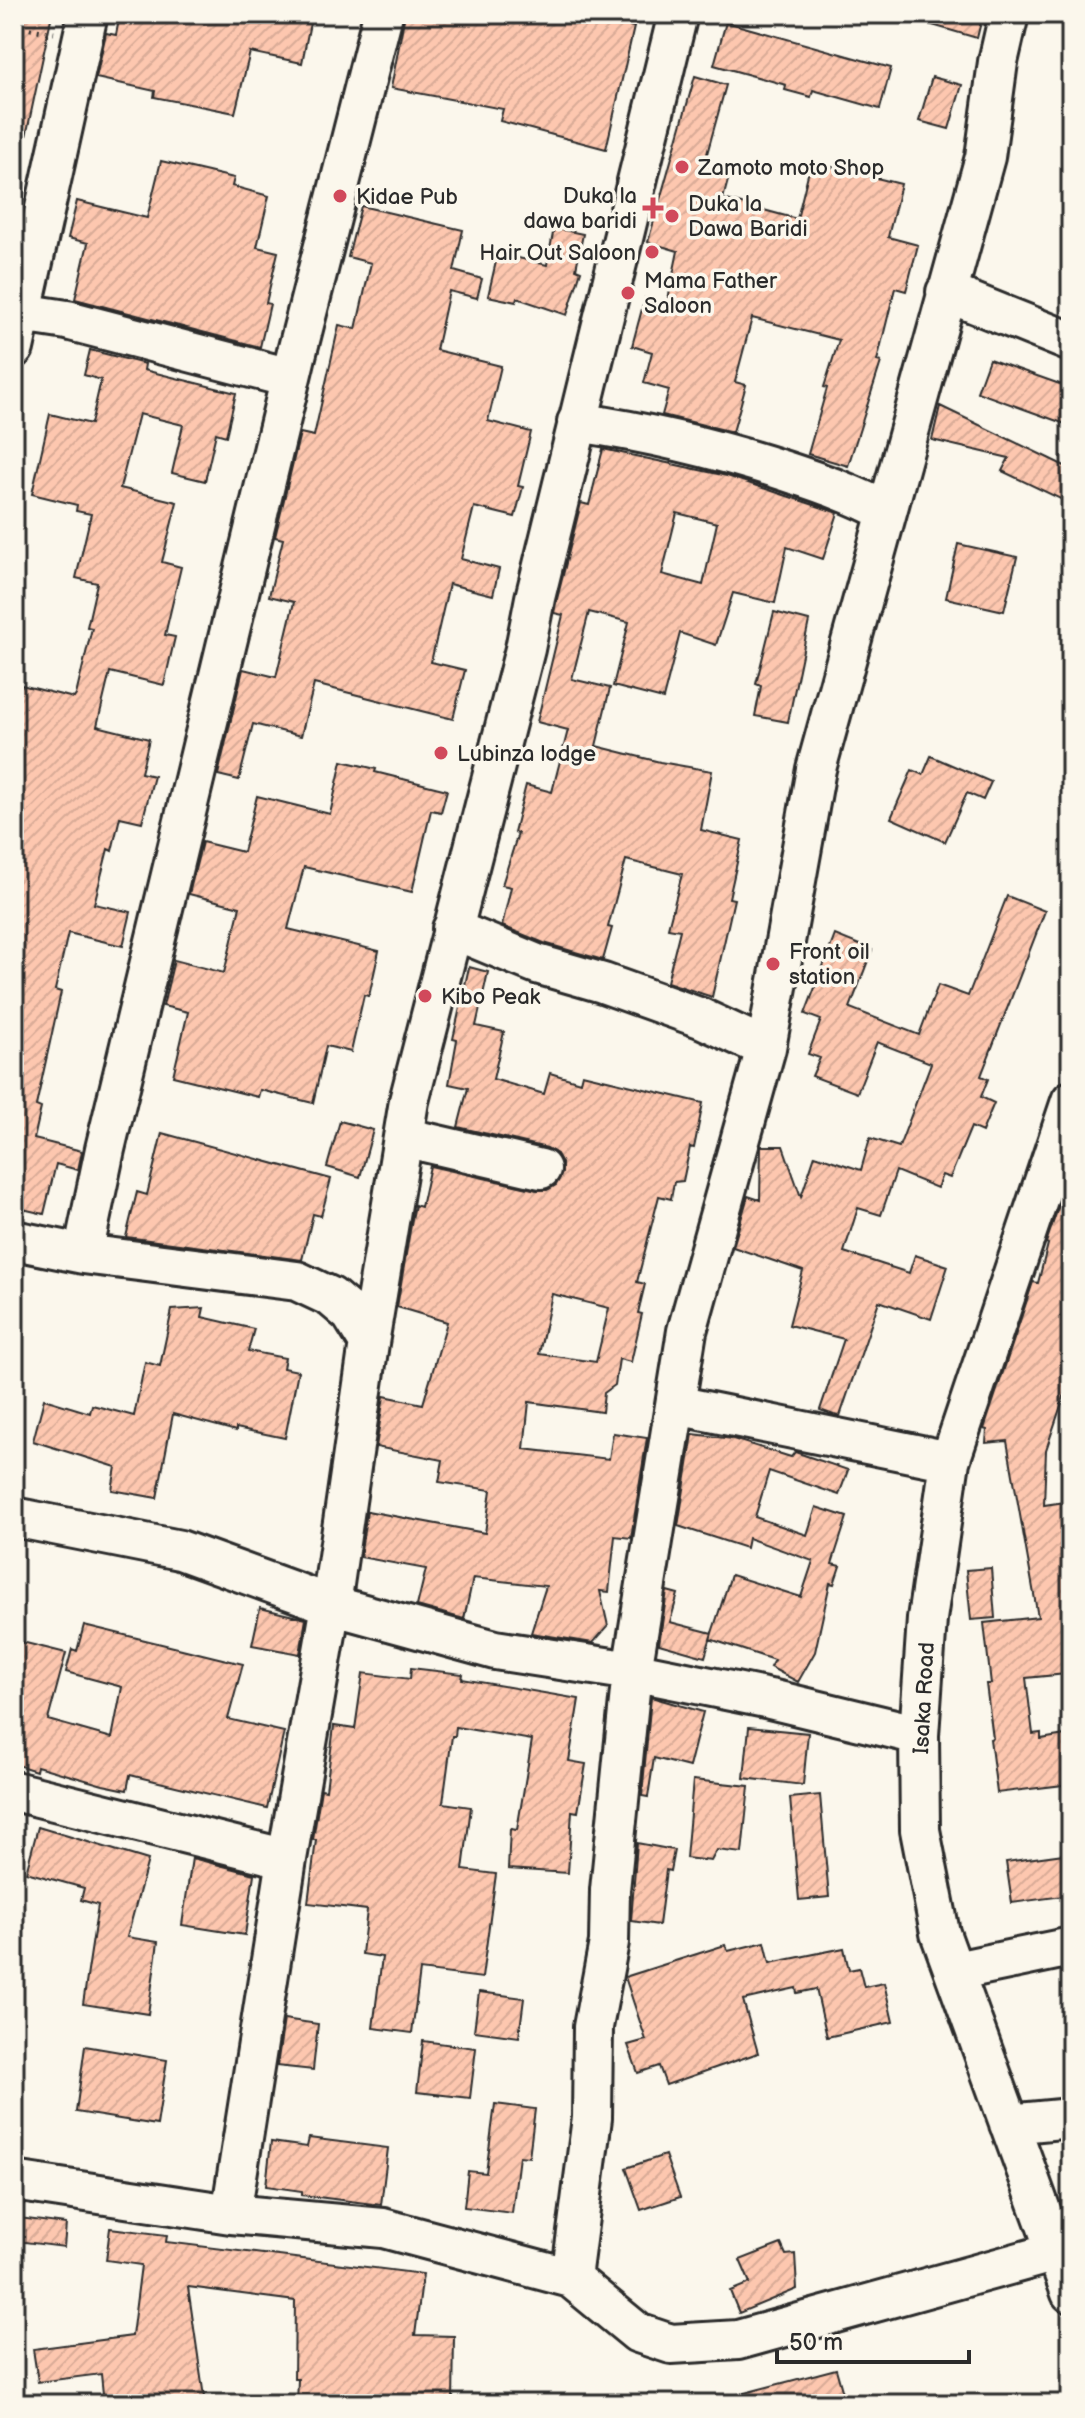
<svg xmlns="http://www.w3.org/2000/svg" width="1085" height="2418" font-family="'Balsamiq Sans',sans-serif">
<defs>
<pattern id="building-hatch" width="6" height="6" patternUnits="userSpaceOnUse" patternTransform="scale(2)"><rect width="6" height="6" fill="#fdc7af"/><path d="M-1 1l2-2M0 6l6-6M5 7l2-2" fill="none" stroke="#d9ab97"/></pattern>
</defs>
<rect width="100%" height="100%" fill="#fbf7ec"/>
<filter id="ink" filterUnits="userSpaceOnUse"><feTurbulence type="fractalNoise" baseFrequency=".0125" numOctaves="2"/><feDisplacementMap in="SourceGraphic" scale="16" xChannelSelector="R" yChannelSelector="G"/><feConvolveMatrix kernelMatrix="1 2 1 2 8 2 1 2 1" color-interpolation-filters="sRGB"/></filter>
<g filter="url(#ink)">
<path fill="url(#building-hatch)" stroke="#2b2b2b" stroke-width="2" fill-rule="evenodd" d="M24,14H52L24,146L14,145V70Z
M120,14H263L310,23L302,63L250,52L235,113L154,97L155,91L96,78L106,33L116,35Z
M405,14H574L634,27L606,149L500,121L503,109L391,88Z
M916,14H983L977,38L915,20Z
M726,22L891,68L880,109L813,90L811,97L785,90L786,85L714,65Z
M695,76L726,85L705,161L731,169L723,199L797,219L811,162L901,184L888,237L918,245L906,291L895,288L877,361L881,362L848,466L808,454L827,388L824,387L839,340L752,318L735,382L746,385L733,432L662,415L669,390L644,383L652,352L632,346L645,298L667,304L678,251L648,242Z
M932,77L962,85L949,129L919,121Z
M161,161L234,178L232,186L269,196L257,247L278,252L266,303L270,304L260,347L75,299L88,243L68,238L77,201L147,218Z
M361,206L463,230L454,271L482,279L477,298L449,291L436,350L501,366L488,421L531,432L518,486L523,487L515,517L474,507L461,559L499,569L493,595L449,584L431,662L465,670L453,719L314,684L301,736L253,724L239,780L218,775L243,669L276,677L294,602L269,596L283,539L275,537L300,433L314,436L339,325L356,329L371,263L348,257Z
M554,228L583,234L576,269L581,271L567,315L517,298L516,302L488,296L498,253L547,265Z
M90,350L145,364L144,370L236,393L226,436L216,433L205,481L172,473L183,425L139,414L120,488L177,502L162,562L181,567L165,635L175,637L164,685L110,672L97,726L149,739L141,773L154,776L142,822L120,817L112,851L108,849L94,904L131,912L123,946L68,933L55,990L61,992L36,1106L41,1108L34,1139L82,1151L78,1170L56,1164L44,1214L14,1207V714L21,685L74,698L76,695L92,628L87,627L97,583L76,578L91,514L76,511L77,505L32,494L50,414L91,424L101,380L84,375Z
M989,359L1071,388V426L977,392Z
M940,406L1071,469V504L1002,471L1009,458L932,440Z
M603,449L727,476L838,513L823,559L787,547L775,603L733,593L716,645L680,633L663,699L613,686L629,622L589,612L572,679L610,688L596,746L660,762L712,771L701,830L742,840L729,898L734,899L712,997L667,982L680,930L668,928L682,874L626,860L608,927L612,928L603,960L544,943L502,926L511,887L502,885L518,833L514,832L526,785L552,792L568,730L537,722L563,615L554,613L556,603L581,503L589,505ZM677,513L717,523L703,585L662,574Z
M958,544L1017,557L1004,611L946,598Z
M774,612L809,621L788,722L755,716L761,686L756,684Z
M931,756L991,782L983,800L967,793L945,842L891,818L912,770L923,775Z
M342,761L376,769L375,772L447,790L441,812L431,810L412,892L304,867L288,929L379,951L369,996L364,995L351,1052L326,1046L313,1103L260,1090L258,1097L173,1076L188,1012L163,1006L174,960L224,973L240,907L189,894L202,842L243,852L257,796L330,814Z
M1007,896L1045,911L981,1076L988,1079L981,1097L994,1103L982,1132L971,1127L950,1178L942,1175L937,1188L896,1171L881,1215L858,1208L844,1252L909,1273L915,1255L948,1266L931,1319L879,1301L840,1416L834,1415L820,1410L844,1339L789,1325L803,1271L733,1247L748,1196L760,1200L761,1146H783L801,1197L815,1155L861,1170L870,1138L899,1147L931,1063L877,1042L857,1093L812,1076L820,1058L808,1054L821,1020L805,1014L835,935L872,950L850,1008L919,1035L938,985L968,996Z
M469,967L488,972L476,1026L504,1032L493,1079L544,1094L550,1073L580,1082L582,1074L703,1103L694,1148L690,1147L683,1181L674,1182L671,1199L659,1196L637,1282L645,1284L638,1313L642,1314L631,1362L619,1359L615,1385L604,1393L602,1412L529,1402L524,1449L609,1459L613,1433L647,1438L631,1538L615,1536L609,1592L600,1591L608,1626L593,1643L531,1633L546,1586L473,1578L464,1619L417,1606L426,1569L360,1557L367,1511L485,1533L491,1490L439,1482L443,1460L376,1447L384,1396L423,1404L447,1322L397,1307L412,1219L415,1205L421,1207L430,1166L537,1190H547L556,1185L562,1173V1163L557,1154L547,1148L458,1127L468,1088L449,1084L457,1040L453,1039ZM552,1294L609,1308L596,1362L539,1354Z
M340,1121L373,1130L360,1177L327,1167Z
M162,1133L331,1179L321,1216L313,1214L302,1260L126,1237L137,1192L147,1195Z
M1071,1170V1390L1067,1388L1046,1450L1044,1505L1065,1502L1071,1535V1663L1065,1664L1066,1674L1026,1678L1033,1734L1041,1733V1739L1071,1734V1784L997,1793L990,1739L993,1738L986,1684H991L984,1623L1038,1617L1007,1441L986,1443L987,1430L984,1429L1033,1282L1038,1283L1048,1244L1046,1243Z
M204,1308L202,1317L254,1329L248,1351L285,1358L283,1368L298,1371L285,1438L236,1428V1431L173,1414L157,1498L112,1490L116,1467L33,1441L44,1399L90,1413L92,1405L134,1416L145,1362L160,1366L172,1310Z
M693,1434L733,1439L791,1457L795,1452L848,1470L839,1495L769,1471L755,1517L807,1535L816,1507L847,1517L832,1564L840,1566L834,1584L830,1583L815,1652L798,1682L770,1667L774,1660L710,1639L731,1575L801,1597L813,1561L748,1538L746,1548L678,1526Z
M991,1568L995,1618L971,1620L966,1570Z
M667,1591L678,1594L670,1622L712,1633L705,1657L659,1644Z
M260,1608L306,1619L300,1654L252,1645Z
M84,1625L243,1664L228,1719L284,1732L267,1808L130,1775L127,1790L103,1785L37,1766L36,1771L14,1764V1640L66,1653L48,1720L112,1738L122,1687L66,1672L72,1649L77,1651Z
M411,1668L463,1674L462,1679L579,1699L569,1761L586,1764L578,1812L572,1811L568,1873L508,1869L510,1829L517,1830L532,1740L456,1727L455,1736H452L443,1803L471,1807L463,1870L496,1874L482,1978L420,1970L412,2033L373,2028L382,1957L362,1954L367,1910L308,1903L316,1840H313L321,1789L326,1790L334,1726L355,1729L363,1673L410,1679Z
M651,1697L703,1712L689,1767L654,1758L648,1797L642,1796Z
M749,1727L808,1733L803,1785L744,1778Z
M693,1780L749,1786L742,1853L717,1850L711,1861L686,1858Z
M820,1795L829,1897L799,1900L790,1798Z
M38,1827L148,1860L127,1937L158,1942L148,2014L83,2004L98,1905L81,1900L84,1888L26,1872Z
M637,1843L674,1850L670,1871L666,1870L659,1925L631,1921Z
M1071,1853V1895L1012,1903L1006,1862Z
M192,1858L254,1874L245,1935L182,1925Z
M765,1942L770,1963L844,1948L849,1970L859,1968L864,1987L884,1983L893,2022L827,2037L816,1989L797,1993L796,1988L743,2000L758,2053L666,2085L659,2066L638,2073L628,2045L646,2040L625,1977L725,1945L728,1951Z
M479,1992L524,1998L519,2037L474,2031Z
M284,2019L318,2024L313,2070L277,2066Z
M423,2041L476,2048L470,2098L417,2092Z
M85,2046L167,2060L157,2125L76,2112Z
M495,2104L535,2109L529,2157L519,2156L512,2213L464,2207L468,2171L486,2173Z
M309,2138L388,2148L381,2205L302,2195V2191L266,2186L271,2142L307,2147Z
M665,2155L680,2197L641,2210L626,2168Z
M19,2218L66,2224L64,2247L16,2241Z
M110,2228L167,2235L166,2242L423,2274L415,2335L454,2336L453,2404H297L298,2379H294L295,2301L188,2287L205,2404H104L101,2374L38,2382L33,2349L132,2336L141,2265L106,2260Z
M781,2244L786,2255L795,2254L797,2289L739,2313L730,2291L750,2283L740,2260Z
M836,2369L846,2404H730L729,2397Z"/>
<g fill="none" stroke-linecap="round" stroke-linejoin="round">
<g stroke="#2b2b2b" stroke-width="44">
<path id="minor" d="M946,292L1071,342
M21,313L67,320L290,378
M14,348L88,14
M577,422C650,433 715,448 785,471C821,483 854,494 887,512
M452,929L537,964L603,983L701,1018L766,1048
M1071,1101L950,1461L927,1619L919,1735L920,1830L940,1933L1071,2293
M403,1137L541,1169
M14,1240L83,1254L297,1281L331,1297L351,1314L369,1343
M83,1254L105,1149L296,356L383,14
M676,1405L950,1461
M14,1517L180,1550L331,1605L495,1650L632,1671L770,1699L919,1735
M14,1791L287,1859
M955,1971L1071,1947
M1009,2124L1071,2118
M14,2181L231,2214L383,2228L571,2278L638,2333L671,2344L738,2340L1056,2252
M231,2214L287,1859L331,1605L369,1343L409,1101L525,649L535,598L678,14
M571,2278L592,2118L593,2027L609,1942L610,1890L632,1671L687,1331L766,1048L816,769L985,157L998,62L1009,14"/>
</g>
<path stroke="#2b2b2b" stroke-width="5" stroke-dasharray="2 6" stroke-linecap="butt" d="M14,26L54,33"/>
<use href="#minor" stroke="#fbf7ec" stroke-width="38"/>
</g>
</g>
<g fill="#d1495b" stroke="#fbf7ec" stroke-width="3">
<circle cx="682" cy="167" r="8"/>
<circle cx="340" cy="196" r="8"/>
<path d="M649 196h8v8h8v8h-8v8h-8v-8h-8v-8h8z"/>
<circle cx="672" cy="216" r="8"/>
<circle cx="652" cy="252" r="8"/>
<circle cx="628" cy="293" r="8"/>
<circle cx="441" cy="753" r="8"/>
<circle cx="773" cy="964" r="8"/>
<circle cx="425" cy="996" r="8"/>
</g>
<g text-anchor="middle" stroke-width="7" stroke-linejoin="round" paint-order="stroke">
<g font-size="22" fill="#2b2b2b" stroke="#fbf7ec" text-anchor="start">
<text x="698" y="175">Zamoto moto Shop</text>
<text x="637" y="203" text-anchor="end">Duka la<tspan x="637" dy="25">dawa baridi</tspan></text>
<text x="356" y="204">Kidae Pub</text>
<text x="688" y="211">Duka la<tspan x="688" dy="25">Dawa Baridi</tspan></text>
<text x="636" y="260" text-anchor="end">Hair Out Saloon</text>
<text x="644" y="288">Mama Father<tspan x="644" dy="25">Saloon</tspan></text>
<text x="457" y="761">Lubinza lodge</text>
<text x="789" y="959">Front oil<tspan x="789" dy="25">station</tspan></text>
<text x="441" y="1004">Kibo Peak</text>
</g>
<g font-size="22" fill="#2b2b2b" stroke="#fbf7ec">
<text transform="translate(923 1698) rotate(-87)" y="8">Isaka Road</text>
</g>
</g>
<rect width="1085" height="2418" fill="none" stroke="#fbf7ec" stroke-width="48"/>
<rect x="24" y="24" width="1037" height="2370" fill="none" stroke="#2b2b2b" stroke-width="3" filter="url(#ink)"/>
<path d="M777 2350v12h192v-12" fill="none" stroke="#2b2b2b" stroke-width="4"/>
<text x="789" y="2350" font-size="24" fill="#2b2b2b" stroke="#fbf7ec" stroke-width="6" paint-order="stroke">50 m</text>
</svg>
